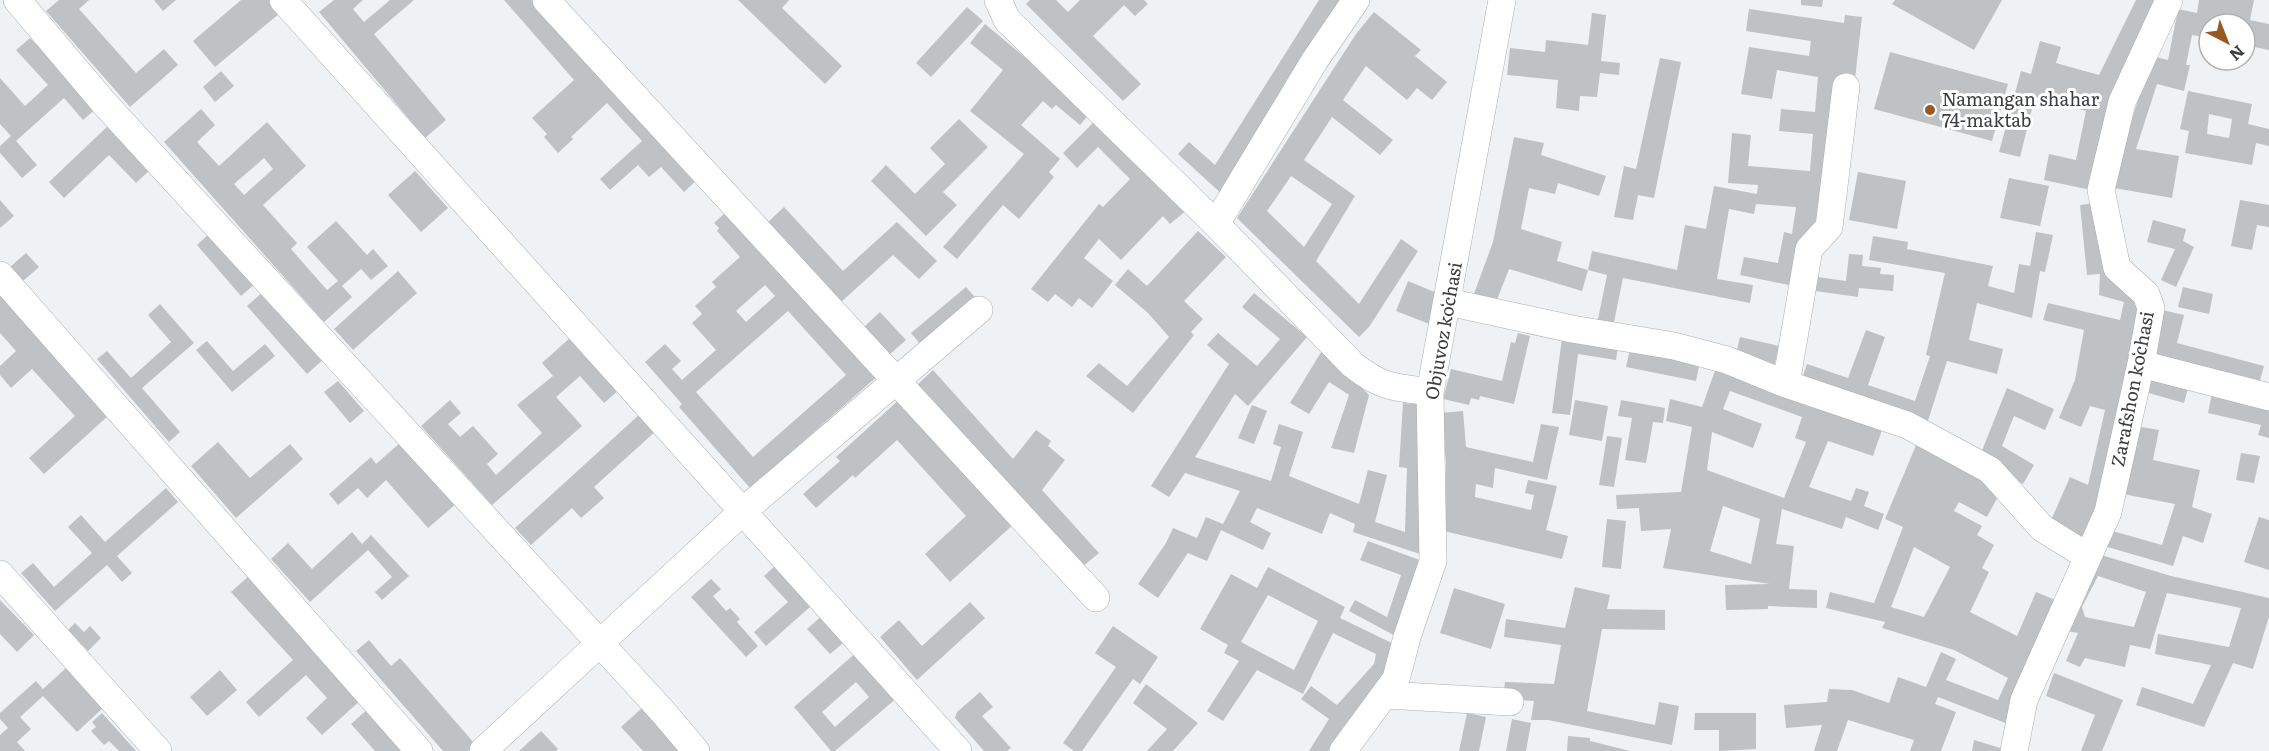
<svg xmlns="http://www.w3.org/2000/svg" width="2269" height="751" font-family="Literata,serif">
<rect width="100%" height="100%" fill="#eef2f5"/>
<path fill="#bec2c5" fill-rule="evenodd" d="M59,0H89L79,9L136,73L164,49L178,65L130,107L46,11Z
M154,0H176L163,11Z
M241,0H269L280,13L215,67L193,41Z
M334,0H363L353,9L364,22L390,0H414L374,34L446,120L425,138L319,12Z
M504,0H538L699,178L684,192L661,167L649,177L638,165L610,190L600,179L642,141L607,103L571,137L573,139L558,153L544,137L547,134L532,118L574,80Z
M738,0H789L782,8L842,66L825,84Z
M1030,0H1056L1068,12L1080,0H1144L1148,4L1135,16L1124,5L1093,36L1141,84L1123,101L1026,4Z
M1319,0H1348L1224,196L1178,154L1189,142L1215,165Z
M1801,0H1823L1822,7L1801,5Z
M1895,0H2002L1974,50L1892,4Z
M2136,0H2162L2095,191L2044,180L2049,154L2076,160L2086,111L2035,97L2020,157L1999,152L2021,71L2031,74L2040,41L2061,47L2056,63L2099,75Z
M2199,0H2254L2250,20L2269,24V50L2245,45V24H2209V38L2192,35L2186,65H2190L2184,91L2157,84L2136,149L2179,156L2172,198L2114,188L2118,163L2152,56L2168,60L2178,9L2197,13Z
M967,7L983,21L931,77L916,63Z
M1749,9L1844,23L1845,15L1862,17L1855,79L1816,238L1794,286L1740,275L1744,257L1778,263L1784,232L1792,234L1796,207L1756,204L1754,214L1729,209L1717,279L1753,285L1750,303L1623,278L1612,332L1596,329L1607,275L1588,270L1592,251L1677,270L1685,225L1706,229L1714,186L1757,194L1758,185L1728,183L1732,133L1751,135L1748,166L1810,171L1813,134L1779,131L1781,109L1815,112L1818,77L1777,70L1772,99L1741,94L1749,47L1809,56L1811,41L1746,31Z
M1374,12L1421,50L1415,56L1447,82L1432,100L1417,88L1407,100L1366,66L1343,100L1393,140L1380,155L1332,117L1304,160L1355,196L1316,261L1359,304L1401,239L1418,251L1369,327L1359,337L1237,218L1356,34ZM1291,176L1332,204L1304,247L1267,211Z
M1592,13L1606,15L1601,61L1620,63L1619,75L1600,73L1597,97L1580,96L1579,111L1556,108L1558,80L1507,75L1510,48L1545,52L1546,40L1588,45Z
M985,24L1091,112L1080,125L1056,105L1052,109L1043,101L1021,125L1060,159L1049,172L1054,177L1019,219L1003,205L957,259L943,247L1024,154L970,111L1003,70L970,43Z
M30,38L37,45L40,42L97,108L83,120L64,98L16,141L37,165L22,178L0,153V146L11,136L0,124V78L25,106L48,85L16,50Z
M1890,52L2008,84L1992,141L1874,109Z
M1660,58L1681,62L1654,198L1638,195L1633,220L1614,217L1624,166L1636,169Z
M221,71L234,86L215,102L203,87Z
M2188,91L2252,104L2248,124L2269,129V146L2256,143L2252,165L2185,153L2189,131L2180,129ZM2209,114L2232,119L2229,138L2207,134Z
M201,109L215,125L197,142L219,166L267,122L306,166L263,205L297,243L291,249L327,290L338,281L307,247L336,221L367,255L373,249L388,266L371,280L361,269L342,286L352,297L324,322L164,142ZM264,158L273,169L244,195L234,184Z
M1099,117L1187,210L1170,224L1163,216L1121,260L1099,239L1084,258L1113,281L1092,308L1079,298L1072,307L1055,294L1048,302L1031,289L1099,204L1103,207L1130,179L1098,147L1077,168L1063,153Z
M959,119L988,147L943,192L957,205L926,236L871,181L886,165L915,194L945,164L930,148Z
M111,123L153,167L136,183L109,155L64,198L49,182Z
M1514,137L1544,143L1541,155L1606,176L1599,196L1558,183L1555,194L1529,188L1521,229L1562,242L1557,261L1588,270L1582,291L1509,269L1493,310L1471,302L1493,242Z
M415,171L448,208L421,232L388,195Z
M1858,172L1906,181L1897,229L1849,220Z
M2009,178L2049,186L2040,226L2000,218Z
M0,200L14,216L0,228Z
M2240,200L2269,205V227L2257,225L2252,250L2231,246Z
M2103,202L2144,299L2088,542L2049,525L2070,477L2088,485L2105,410L2090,406L2081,427L2059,418L2075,380L2084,330L2043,320L2048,303L2120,320L2124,302L2099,295L2100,274L2087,275L2080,205Z
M784,207L843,271L897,222L937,261L919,279L893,255L840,303L767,223Z
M725,213L880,374L750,488L679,407L682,404L645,362L665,344L681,361L672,369L682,380L716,350L692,323L702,314L695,306L716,287L712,282L740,257L717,231L719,228L714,223ZM765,285L775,296L746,322L736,311ZM788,311L846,375L753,457L696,392Z
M2153,220L2186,229L2183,241L2194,247L2176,287L2161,280L2175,249L2147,242Z
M212,231L256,283L241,296L197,245Z
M1198,231L1226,257L1184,301L1203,319L1191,332L1194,335L1133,413L1086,376L1099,363L1127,386L1169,337L1148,313L1115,285L1128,269L1147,286Z
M2036,232L2053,235L2045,272L2040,271L2032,318L1977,303L1969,340L2003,349L1997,374L1947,361L1926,427L1800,384L1807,364L1848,378L1866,330L1885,337L1868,385L1915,401L1930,356L1926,355L1945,273L1869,260L1873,236L1908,242L1907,249L1993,266L1988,286L2014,293L2019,264L2030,266Z
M26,253L39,267L23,281L10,267Z
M1849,254L1863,255L1862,266L1881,268L1880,274L1894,275L1893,291L1859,288L1858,297L1808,290L1810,276L1846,281Z
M398,271L417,293L353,350L334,329Z
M1408,281L1444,296L1432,325L1396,311Z
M966,287L981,304L926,351L911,333Z
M2183,287L2213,294L2209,314L2178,307Z
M265,290L325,358L307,374L247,306Z
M1254,293L1307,337L1248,406L1235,394L1195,457L1271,481L1281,447L1273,444L1279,424L1303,432L1289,476L1359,504L1368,470L1387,475L1375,522L1405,532L1407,468L1399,467L1403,403L1426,405V556L1353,532L1355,524L1330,513L1322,534L1257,508L1250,522L1271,533L1263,550L1221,530L1207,561L1188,553L1158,598L1138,584L1166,543L1173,528L1197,538L1206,517L1223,524L1240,491L1185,473L1169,497L1151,486L1229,364L1207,345L1218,333L1257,366L1280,339L1242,307Z
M0,295L109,415L44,474L29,458L75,416L32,369L11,388L0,375V366L16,351L0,333Z
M160,304L194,343L142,388L180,432L169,442L97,359L107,351L131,378L171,342L148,315Z
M2162,310L2184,315L2177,343L2264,366L2258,388L2150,359Z
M880,312L906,340L889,355L864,327Z
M1518,333L1530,336L1514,404L1480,396L1479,400L1471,398L1469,405L1443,399L1451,369L1502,381L1511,342L1515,343Z
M571,337L621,388L604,403L580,376L556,397L582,426L492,505L421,426L450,400L461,413L448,424L460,437L473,426L498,454L487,464L496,475L542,433L517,405L553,376L542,363Z
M1740,337L1779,346L1774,367L1735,358Z
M1562,338L1618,346L1616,360L1578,354L1570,415L1552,413Z
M207,341L233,371L265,344L275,356L232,392L196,350Z
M1631,344L1701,357L1696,381L1626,367Z
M1323,349L1369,395L1354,453L1331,448L1349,395L1329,382L1309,414L1290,403Z
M1717,365L1884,424L1873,456L1828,441L1809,487L1851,501L1856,488L1869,492L1864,506L1884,514L1878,530L1846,517L1842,529L1782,509L1776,544L1794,546L1789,589L1817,590V608L1768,606V609L1726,610L1725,585L1770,584L1663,568L1671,529L1641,531L1639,508L1617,509L1616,495L1681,492L1692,427L1666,421L1670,399L1702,407ZM1730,391L1802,417L1795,438L1806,442L1784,498L1707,470L1712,432L1753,448L1762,424L1723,409ZM1723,506L1760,519L1751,564L1710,551Z
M933,370L1013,459L1036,430L1051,441L1048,446L1065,460L1042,490L1099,553L1081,568L916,386Z
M2151,370L2190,381L2184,403L2145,392Z
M338,381L364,411L350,423L324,392Z
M2007,388L2054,409L2045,430L2014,416L2002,446L2034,465L2023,484L1979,458Z
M2213,388L2269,401V438L2258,435L2261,425L2208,413Z
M901,398L1015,523L950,582L925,554L966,516L897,440L855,478L853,475L816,508L803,494L840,461L836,457Z
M1575,400L1608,406L1602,441L1569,435Z
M1621,400L1665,408L1663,423L1653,422L1646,463L1625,460L1632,418L1618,416Z
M1252,405L1267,411L1254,444L1238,438Z
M1463,411L1466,447L1533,462L1541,424L1559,427L1547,480L1495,468L1493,488L1476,484L1475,497L1531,510L1534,495L1525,493L1528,480L1557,486L1546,530L1568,536L1562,559L1444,531L1446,462L1441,413Z
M641,413L657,430L594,487L604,498L581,518L572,508L531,545L515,528Z
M2136,426L2159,430L2153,460L2200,470L2192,507L2212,514L2203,543L2183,536L2173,566L2104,546L2109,530L2162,545L2175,504L2123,494Z
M1607,436L1622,438L1614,487L1599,485Z
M218,442L250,478L290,444L303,459L236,518L191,466Z
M401,442L456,504L428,528L386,480L367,498L358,488L338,505L329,494L371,457L376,464Z
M1917,443L2002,489L1987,517L1959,502L1954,511L1982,526L1977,535L1994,545L1982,568L1989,572L1970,612L2017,636L2036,592L2058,601L2008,724L1938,697L1935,704L1956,712L1941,751H1910L1914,740L1848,720L1837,751H1814L1822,725L1786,728L1784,705L1827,702L1829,689L1852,690L1889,703L1898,677L1926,687L1941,652L1956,659L1946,680L1998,700L2008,678L1954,650L1882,628L1885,622L1826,608L1830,592L1874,603L1903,527L1885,519ZM1914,547L1950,567L1924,617L1891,607Z
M2241,453L2260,456L2254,483L2236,480Z
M166,488L178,502L117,556L132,573L122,582L107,565L55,611L21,573L33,563L54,587L92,553L68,527L81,515L105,542Z
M2259,517L2269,520V570L2244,562Z
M1607,519L1626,521L1621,569L1602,567Z
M352,532L362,544L371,535L409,576L382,600L375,592L392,577L368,550L310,602L271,559L288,543L312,569Z
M1368,541L1425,562L1399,638L1349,611L1355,600L1387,617L1401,575L1360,560Z
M2098,554L2171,576L2269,598V617L2253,669L2233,663L2204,727L2136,705L2142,687L2193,704L2211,665L2155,654L2158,634L2229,647L2241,608L2167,593L2150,649L2130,645L2125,667L2085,658L2080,667L2066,661L2078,633L2060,630ZM2098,576L2146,592L2134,627L2085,617L2082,607Z
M775,566L811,606L766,646L754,632L788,602L764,576Z
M1268,567L1345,607L1340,618L1396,645L1389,674L1343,728L1328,751H1309L1329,719L1301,699L1311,686L1337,705L1374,664L1376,654L1333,633L1303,694L1257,670L1223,721L1207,711L1239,661L1224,653L1228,645L1200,629L1231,574L1257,588ZM1268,595L1318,621L1294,670L1241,642Z
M250,575L362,699L322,735L306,718L327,698L306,675L259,717L246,702L293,660L231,592Z
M711,579L721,589L713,596L726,611L730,608L740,619L737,622L758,646L746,657L691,597Z
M1575,587L1610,595L1607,609L1665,610V630L1602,629L1587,711L1655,725L1659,702L1679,706L1672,745L1548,720H1531L1534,701L1503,699L1505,682L1554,684L1561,645L1504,637L1506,619L1565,628Z
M1454,588L1505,604L1491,649L1440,633Z
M0,600L34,635L17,652L0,634Z
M970,602L985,618L917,680L880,637L899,620L922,646Z
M825,613L848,639L830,654L807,629Z
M75,623L84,632L90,626L101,638L88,651L68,630Z
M1113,626L1158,657L1140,684L1133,679L1082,751H1074L1063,743L1116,667L1095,653Z
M369,640L391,666L400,658L475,744L468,751H443L356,651Z
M858,651L898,697L835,751H831L794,707ZM856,682L869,697L835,727L822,712Z
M66,668L103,708L77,732L43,696L20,717L31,729L17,742L25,751H0V735L8,728L0,719V713L36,681L43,689Z
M220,670L237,690L207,716L190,697Z
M2054,673L2123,700L2102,751H2081L2095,715L2046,696Z
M1146,684L1198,723L1173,751H1147L1167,729L1133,703Z
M980,692L993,707L982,716L1011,748L1007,751H984L955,718L957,712Z
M369,708L408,751H375L351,724Z
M642,708L680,751H643L621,727Z
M102,713L136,751H119L109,741L104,745L91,731L96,727L92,722Z
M1467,713L1486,717L1479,751H1459Z
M1695,713H1756V749L1719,751V730H1694Z
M1512,719L1531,723L1526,751H1506Z
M541,731L558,749L556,751H519Z
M1568,736L1590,738V741L1630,751H1567Z
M1974,740L2007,750V751H1972Z"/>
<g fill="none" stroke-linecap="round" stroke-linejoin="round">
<g stroke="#abafb2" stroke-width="28">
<path id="minor" d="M17,0L104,103L663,712L696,751
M283,0L958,751
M546,0L1096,598
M998,0L1007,20L1216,224L1353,365C1382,388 1394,387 1430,392
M1216,224L1315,60L1356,0
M0,275L419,751
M1448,302L1572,329L1674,346L1727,360L1786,384L1907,425L1990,470L2042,528L2087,556
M2141,364L2269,397
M1786,384L1809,249L1829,227L1846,87
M0,574L158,751
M1385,695L1510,702
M483,751L742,512L979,310
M1343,751L1396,679L1407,637L1433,561L1430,392L1502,0
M2014,751L2024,700L2108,512L2141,364L2151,308L2146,294L2117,268L2101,190L2122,102L2169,0"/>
</g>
<use href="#minor" stroke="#fff" stroke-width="27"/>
</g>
<circle fill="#985821" stroke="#fff" stroke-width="2" cx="1930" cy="110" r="6"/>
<g text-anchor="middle" stroke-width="6" stroke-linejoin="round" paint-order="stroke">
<g font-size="18" fill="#3b3d3e" stroke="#fff" text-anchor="start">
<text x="1942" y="106">Namangan shahar<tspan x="1942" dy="21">74-maktab</tspan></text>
</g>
<g font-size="18" fill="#3b3d3e" stroke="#fff">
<text transform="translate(1444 331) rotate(-80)" y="6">Objuvoz koʻchasi</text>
<text transform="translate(2133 389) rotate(-79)" y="6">Zarafshon koʻchasi</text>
</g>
</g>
<g transform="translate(2227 42) rotate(138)"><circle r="28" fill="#ffffff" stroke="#b1b1b2" stroke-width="1.5"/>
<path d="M0-4.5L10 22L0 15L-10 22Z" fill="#985821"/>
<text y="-9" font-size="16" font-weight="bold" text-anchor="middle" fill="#3b3d3e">N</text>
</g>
</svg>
